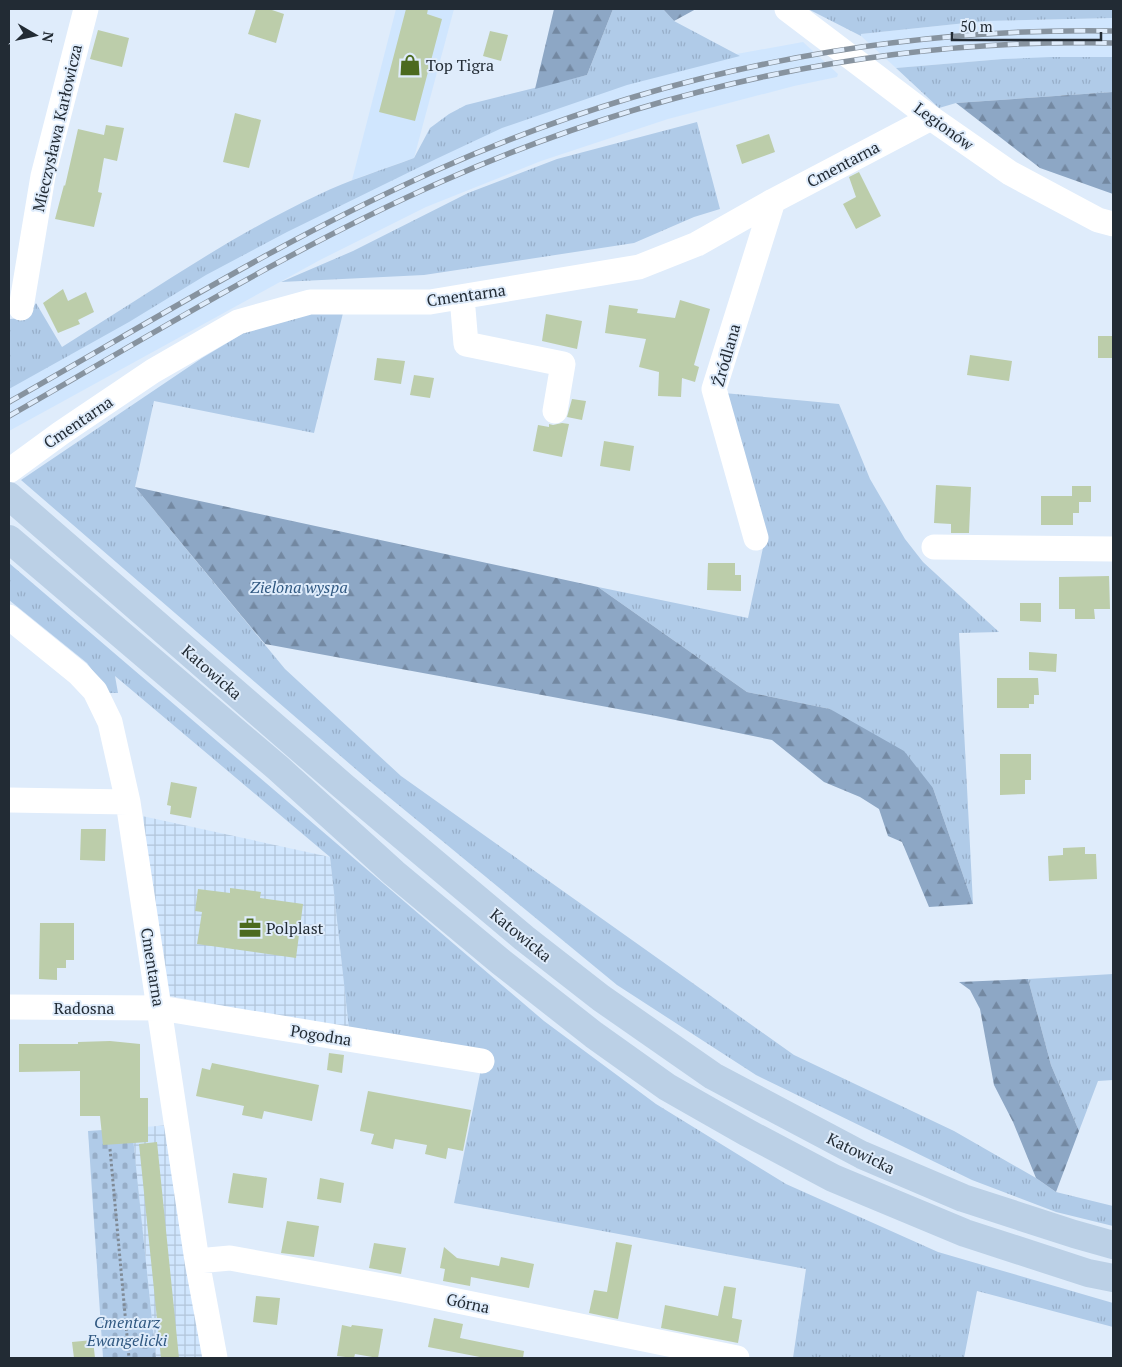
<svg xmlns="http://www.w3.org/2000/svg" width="1122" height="1367" font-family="'PT Serif',serif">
<defs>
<pattern id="industrial-grid" width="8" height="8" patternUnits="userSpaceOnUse" patternTransform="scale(1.25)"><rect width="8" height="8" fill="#d0e6fe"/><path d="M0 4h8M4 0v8" fill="none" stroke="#b2c5da"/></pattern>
<pattern id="grass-tufts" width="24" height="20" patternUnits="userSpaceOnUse" patternTransform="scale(1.25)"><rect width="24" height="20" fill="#b0cbe8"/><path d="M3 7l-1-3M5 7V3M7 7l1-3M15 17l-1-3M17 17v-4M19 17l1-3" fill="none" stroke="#97aec8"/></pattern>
<pattern id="forest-firs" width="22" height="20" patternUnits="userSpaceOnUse" patternTransform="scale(1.25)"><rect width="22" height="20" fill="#8da7c5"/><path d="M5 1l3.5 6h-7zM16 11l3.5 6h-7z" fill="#7388a1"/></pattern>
<pattern id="cemetery-stones" width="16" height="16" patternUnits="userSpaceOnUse" patternTransform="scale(1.25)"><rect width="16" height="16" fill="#b0cbe8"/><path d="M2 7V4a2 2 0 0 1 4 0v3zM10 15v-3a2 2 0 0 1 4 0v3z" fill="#97aec8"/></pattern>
</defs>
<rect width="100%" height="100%" fill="#dfecfb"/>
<path fill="#d0e6fe" d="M396,9H454L414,158L352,180Z
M1113,18V57L1003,59L896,68L861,36V34L985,21Z
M803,42L838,74L837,77L794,86L668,119L541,161L426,207L320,260L9,431V386L243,252L478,137L534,115L635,81L731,55Z"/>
<path fill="url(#industrial-grid)" d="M142,816L330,857L349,1029L170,996Z
M170,1125L206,1358H156L132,1128Z"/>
<path fill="url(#grass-tufts)" d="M613,9H663L674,21L740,56L627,85L502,128L436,159L287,232L206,275L129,322L9,389V319L26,318L36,303L62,347C146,295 228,237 318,195C349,180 382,170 414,158L430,128L449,114L466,105L587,75Z
M808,9H1113V18L985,21L861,34V36Z
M1051,57H1113V92L956,103L939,108L896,68L1003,59Z
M697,122L720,209L694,217L634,243L424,275L281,282L353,251L468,193L557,159Z
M303,313H343L314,433L154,401L135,487L285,669L401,776L794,1055L954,1131L1036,1178L1056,1192L1113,1206V1226L1056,1212L972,1180L756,1075L617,985L373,784L21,480L202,358L259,324Z
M724,393L839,404L870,479L905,539L923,562L999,632L959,633L973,904L933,788L830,709L747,692L598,587L748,618L764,543Z
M9,563L544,1021L656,1104L786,1184L938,1252L1113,1303V1327L977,1291L964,1358H793L806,1269L454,1203L484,1054L349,1029L330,857L115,676L118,693H109L87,663L9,600Z
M1113,974V1080L1098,1081L1079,1131L1051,1065L1028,979Z"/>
<path fill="url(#forest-firs)" d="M554,9H613L587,75L535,89Z
M663,9H696L674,21Z
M1113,92V194L1040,168L956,103Z
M135,487L598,587L747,692L830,709L904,751L933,788L973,904L929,907L902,842L888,836L879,809L860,797L824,782L772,740L656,716L265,644Z
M1028,979L1051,1065L1079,1131L1056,1192L1036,1178L1013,1122L994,1085L980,1009L970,990L959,982Z"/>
<path fill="url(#cemetery-stones)" d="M132,1128L156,1358H103L88,1131Z"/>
<path fill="#bccdaa" d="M256,9H269L284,14L276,43L248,34Z
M406,9H428L427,14L442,19L415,121L379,112Z
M98,30L129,38L122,67L90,59Z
M490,31L508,35L501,61L483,56Z
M235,113L261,120L249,168L223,162Z
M106,125L124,128L117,161L104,158L98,192L102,193L94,227L55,219L64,185L65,186L78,129L104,135Z
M769,134L775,152L742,164L736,145Z
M859,172L881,216L856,229L843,204L856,197L849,177Z
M63,289L68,301L86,292L94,312L78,320L80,324L58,333L43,303Z
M680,300L710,309L694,365L699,367L695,382L682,378L681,397L658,396L659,372L639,367L646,339L605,333L609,305L638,309L637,313L675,318Z
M546,314L582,321L577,349L542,341Z
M1098,336H1113V358H1098Z
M970,355L1012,361L1009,381L967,375Z
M377,358L405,361L401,384L374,380Z
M414,375L434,378L430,398L410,395Z
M572,399L586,401L582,420L567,417Z
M562,423L569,424L562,457L533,451L538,425L549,427V424L553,425Z
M604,441L634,446L630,471L600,466Z
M936,485L971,487L969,533H951V524L934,523Z
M1072,486H1091V502H1079V513H1073V525H1041V496H1072Z
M708,563H735V575H741V591L707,590Z
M1109,576L1110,609H1094L1095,619H1075V609H1059V577Z
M1020,603H1041V622L1020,621Z
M1029,652L1057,654L1056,672L1029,670Z
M997,678H1038L1039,695H1034V704H1029V708H997Z
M1000,754H1031V780H1025V794L1000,795Z
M171,782L197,787L191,818L170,814L171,806L167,805Z
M81,829H106L105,861L80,860Z
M1085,847V854H1096L1097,879L1049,881L1048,856L1063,855V848Z
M230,888L261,892L260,898L303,904L296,958L197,944L202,912L195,911L198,889L230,893Z
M40,923H74V960H66V968H57V980L39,979Z
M110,1041L140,1044V1098H148V1142L103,1145L100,1116H80V1071L19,1072V1044H78V1042Z
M329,1053L344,1055L342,1073L327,1070Z
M212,1063L319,1085L312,1121L264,1111L262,1119L242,1115L244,1106L196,1096L202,1068L210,1070Z
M368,1091L471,1110L463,1151L448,1148L446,1159L425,1154L427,1145L395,1139L393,1149L371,1144L374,1134L360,1131Z
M157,1142L179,1358H161L139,1144Z
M233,1173L267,1178L263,1208L228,1203Z
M320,1178L344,1183L341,1203L317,1199Z
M287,1221L319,1226L314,1257L281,1253Z
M616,1242L632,1245L618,1319L589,1313L594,1290L607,1292Z
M374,1243L406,1248L401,1274L369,1268Z
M444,1247L457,1258L499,1266L501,1257L534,1264L529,1288L471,1277L470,1286L443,1281L445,1269L440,1268Z
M724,1286L736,1288L732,1318L742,1320L738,1343L661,1328L665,1305L718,1316Z
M256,1296L280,1298L277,1325L253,1322Z
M434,1318L463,1324L460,1338L524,1351L523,1358H485L428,1347Z
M342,1325L351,1327L352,1325L383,1329L378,1358L355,1354L354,1358L337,1356Z
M93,1340L95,1358H74L72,1342Z"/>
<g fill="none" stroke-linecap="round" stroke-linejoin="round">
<path stroke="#7f8a96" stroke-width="3" stroke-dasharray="2.5 2.5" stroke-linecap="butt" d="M110,1149L129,1358"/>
<path stroke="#fff" stroke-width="25" d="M787,9L931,118L1010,173L1098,220L1113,224
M462,297L466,344L563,364L555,411
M21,308L43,176L86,9
M9,471L61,433L153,371L238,322L310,302H430L639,267L697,244L773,201L931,118
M756,538L714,389L773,201
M934,547L1113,549
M9,617L78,673L95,691L110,722L128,802L197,1261L215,1358
M9,800L128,802
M9,1007L160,1008L482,1061
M197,1261L230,1258L404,1290L737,1358"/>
<path stroke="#bbd0e6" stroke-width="28" d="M9,496L343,786L524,938L601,998L713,1076L862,1155L963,1198L1074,1234L1113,1245
M9,539L278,768L394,873L501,962L594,1035L667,1087L746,1132L833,1178L965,1233L1088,1273L1113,1278"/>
<g stroke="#87939f" stroke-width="5.5">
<path id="rail" d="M9,402C150,322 289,236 437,170C649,75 882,27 1113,31
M9,416C151,335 293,247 443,181C653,88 883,38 1113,43"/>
</g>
<use href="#rail" stroke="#dfecfb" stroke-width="4" stroke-dasharray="11" stroke-linecap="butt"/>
</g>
<defs>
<g id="shop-bare" transform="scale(1.725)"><path d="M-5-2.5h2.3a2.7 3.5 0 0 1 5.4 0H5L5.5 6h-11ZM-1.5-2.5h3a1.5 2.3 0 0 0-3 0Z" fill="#4c6a1f" stroke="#dfecfb" stroke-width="2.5" paint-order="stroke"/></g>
<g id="office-bare" transform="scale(1.725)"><path d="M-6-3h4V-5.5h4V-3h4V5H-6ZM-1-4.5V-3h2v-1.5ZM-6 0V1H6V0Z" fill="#4c6a1f" stroke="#dfecfb" stroke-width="2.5" paint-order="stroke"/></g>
</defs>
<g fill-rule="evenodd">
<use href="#shop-bare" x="410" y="65"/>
<use href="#office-bare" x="250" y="928"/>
</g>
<g text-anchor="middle" stroke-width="4" stroke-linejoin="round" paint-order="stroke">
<g font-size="16" fill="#222b34" stroke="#dfecfb" text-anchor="start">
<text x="426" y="71">Top Tigra</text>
<text x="266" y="934">Polplast</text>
</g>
<g font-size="16" fill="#222b34" stroke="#dfecfb">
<text transform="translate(944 126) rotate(36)" y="6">Legionów</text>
<text transform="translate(57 128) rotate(-77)" y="6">Mieczysława Karłowicza</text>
<text transform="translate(843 164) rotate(-28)" y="6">Cmentarna</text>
<text transform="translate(466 295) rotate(-8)" y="6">Cmentarna</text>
<text transform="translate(726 355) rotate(-74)" y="6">Źródlana</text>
<text transform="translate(78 422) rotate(-34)" y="6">Cmentarna</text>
<text transform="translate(212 672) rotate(41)" y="6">Katowicka</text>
<text transform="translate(521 935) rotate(39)" y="6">Katowicka</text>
<text transform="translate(153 967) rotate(81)" y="6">Cmentarna</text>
<text x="84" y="1014">Radosna</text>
<text transform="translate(321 1035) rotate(9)" y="6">Pogodna</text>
<text transform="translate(861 1153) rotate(26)" y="6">Katowicka</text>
<text transform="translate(468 1303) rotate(12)" y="6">Górna</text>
</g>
<g font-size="16" font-style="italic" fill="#315982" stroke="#dfecfb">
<text x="299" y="593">Zielona wyspa</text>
<text x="127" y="1328">Cmentarz<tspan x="127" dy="18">Ewangelicki</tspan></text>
</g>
</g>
<rect width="1122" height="1367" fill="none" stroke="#222b34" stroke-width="20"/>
<g transform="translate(35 35) rotate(99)" stroke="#dfecfb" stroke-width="4" paint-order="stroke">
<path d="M0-4L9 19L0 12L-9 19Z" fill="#222b34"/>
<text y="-8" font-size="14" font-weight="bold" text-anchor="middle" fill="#222b34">N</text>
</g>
<path d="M952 32v8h149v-8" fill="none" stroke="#222b34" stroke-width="2.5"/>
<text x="960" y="32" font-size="15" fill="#222b34" stroke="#dfecfb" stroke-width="4" paint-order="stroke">50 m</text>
</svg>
